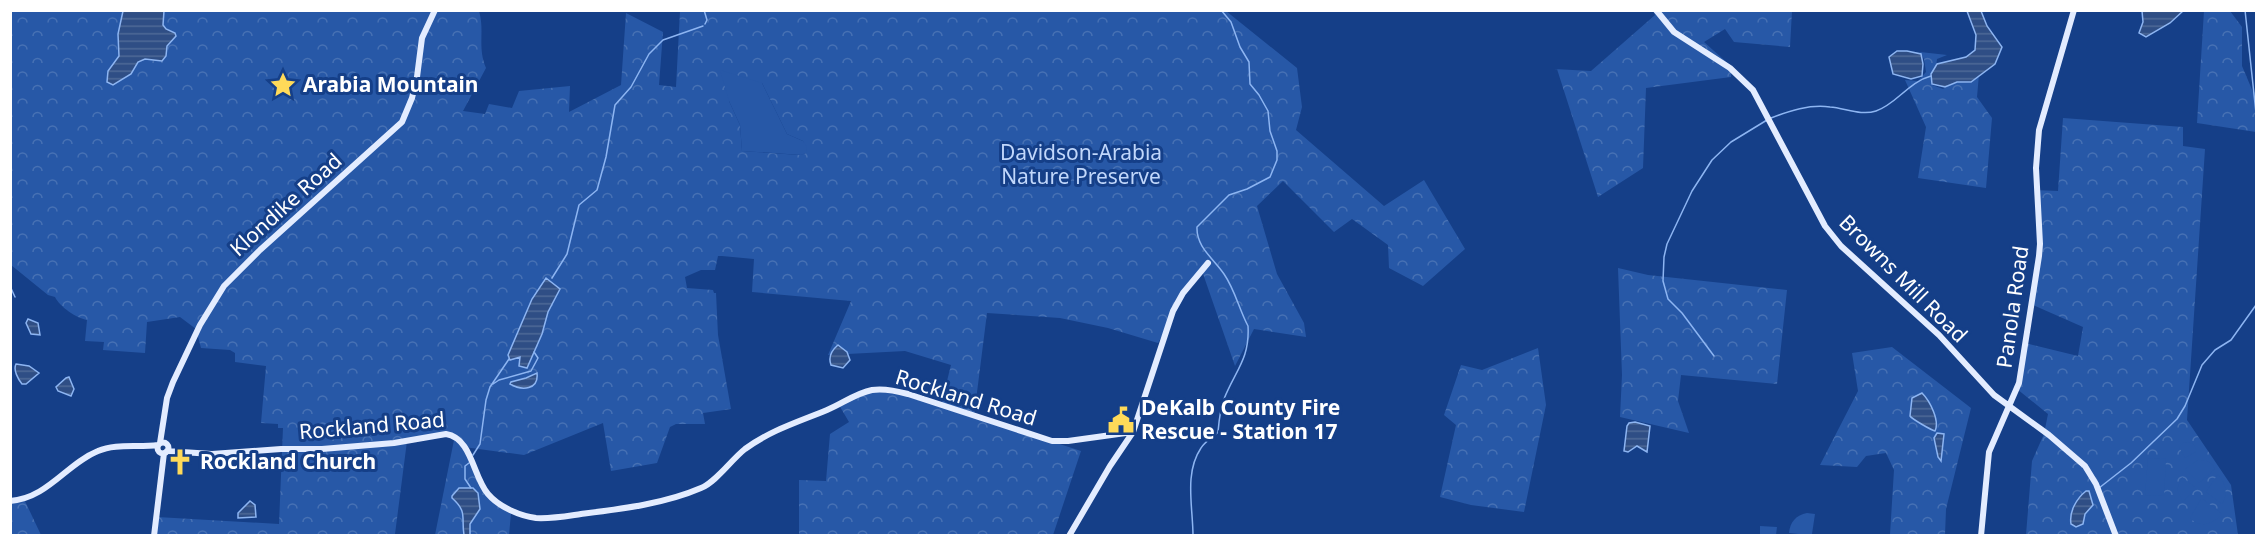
<svg xmlns="http://www.w3.org/2000/svg" width="2267" height="546" font-family="'Noto Sans',sans-serif">
<defs>
<pattern id="forest-crowns" width="20" height="18" patternUnits="userSpaceOnUse" patternTransform="scale(1.5)"><rect width="20" height="18" fill="#2758a7"/><path d="M2 6a3 3 0 1 1 6 0M12 15a3 3 0 1 1 6 0" fill="none" stroke="#4771b4"/></pattern>
<pattern id="water-rules" width="6" height="5" patternUnits="userSpaceOnUse" patternTransform="scale(1.5)"><rect width="6" height="5" fill="#2f4e85"/><path d="M0 2.5h6" fill="none" stroke="#4e6997"/></pattern>
</defs>
<rect width="100%" height="100%" fill="#153f88"/>
<path fill="url(#forest-crowns)" fill-rule="evenodd" d="M10,11H479C485,31 477,47 486,68L463,111L485,114L489,104L512,108L519,91L570,86L569,112L621,85L626,13L663,32L659,85L676,87L680,11H1226L1297,68L1302,107L1296,130L1384,206L1424,180L1465,249L1423,286L1389,268L1388,245L1352,219L1334,232L1283,181L1257,206L1277,274L1304,323L1306,337L1254,329L1235,366L1201,268L1158,343L1108,328L1060,318L987,313L974,416L1081,451L1053,535H799V480L826,481L830,434L849,422L839,405C880,380 899,392 941,405L951,365L905,351L828,355L851,301L752,292L754,259L722,256H718L715,270H701L685,277L687,288L713,290L714,293H716L718,335L731,409L703,413L705,424H676L670,427L657,463L611,471L603,423L524,455L464,447L484,491L511,513L509,535H435L455,435L407,441L395,534L406,535H155L157,517L279,524L283,428H278V424L261,423L266,366L235,362V353L230,350L201,348L196,329L180,317L147,322L145,353L103,350L104,342L85,341L87,320C76,318 60,307 55,297L48,295L11,265ZM762,83L787,134L803,141L806,153L800,155L742,151L740,125L729,101Z
M1653,11H1792L1790,47L1734,42L1725,29L1704,42L1732,67L1731,77L1646,88L1643,168L1598,197L1557,69H1554L1591,71L1655,15Z
M2204,11H2230L2242,27V66L2253,92L2256,93V132L2197,123Z
M1920,52L1947,55L1937,59L1936,66L1940,74L1932,85L1943,89L1955,82L1970,83L1979,74L1977,97L1992,118L1986,188L1918,178L1926,127L1905,80L1918,81L1926,72L1924,59Z
M2063,118L2183,127V146L2205,149L2187,420L2231,485L2238,535H2026L2032,461L2044,434L2048,414L2017,389L2025,343L2078,356L2083,327L2033,305L2039,221L2034,190L2058,191Z
M1618,268L1648,275L1787,290L1777,384L1681,375L1678,401L1689,433L1620,417L1622,375Z
M1892,347L1971,408L1946,509L1945,535H1890L1894,470L1886,453L1866,456L1857,467L1820,465L1858,391L1852,353Z
M1538,348L1546,405L1524,512L1471,505L1440,497L1456,425L1444,415L1461,365L1482,370Z
M24,499L41,535H11L10,501Z"/>
<path fill="#2758a7" d="M720,70L762,83L787,134L803,141L807,147L806,153L801,155L742,151L740,125L729,101Z
M2189,442L2194,445L2197,451L2185,458L2179,447L2183,443Z
M2148,458L2166,459L2164,496L2145,495Z
M2198,460C2206,460 2211,461 2215,469L2199,483L2185,469Z
M2218,474C2225,483 2229,493 2222,504L2206,492Z
M2182,477L2196,488L2183,502L2177,490Z
M2201,499H2203L2222,514C2213,524 2201,529 2190,518Z
M1807,513L1815,514L1812,534L1808,535L1789,533C1790,522 1796,515 1807,513Z
M1760,526L1777,527L1776,535H1760Z"/>
<path fill="url(#water-rules)" stroke="#8db5f2" stroke-width="1.5" d="M123,11H164L163,25L166,29L175,33L176,36L167,46L166,56L162,61L145,59L138,62L131,74L113,85L107,82L108,71L119,56L118,34Z
M1967,11H1981L1987,26L2002,47L1995,64L1971,82H1957L1945,87L1932,84L1931,74L1937,64L1966,57L1975,50L1976,35Z
M2142,11V10L2183,11L2170,23L2146,37L2139,33L2143,22Z
M1897,51H1907L1921,54L1923,64L1922,76L1911,79L1893,74L1889,57Z
M546,278L560,289L548,312L542,334L527,368L519,366L520,357L510,360L508,355L532,299Z
M28,319L38,323L40,335L31,334L26,323Z
M838,345L847,352L850,360L843,368L831,365C828,357 832,350 838,345Z
M16,364L29,366L39,373L26,384H22C18,379 13,370 16,364Z
M537,373C539,390 522,391 510,384L511,382L526,378Z
M69,377L74,389L71,396L58,391L56,387L66,378Z
M1922,393C1930,401 1940,421 1935,431C1931,430 1912,419 1910,416L1912,398Z
M1635,422L1650,426L1647,452L1637,446L1628,452L1624,451L1627,426L1629,423Z
M1937,433L1944,434L1941,461L1938,457L1934,438Z
M459,488H473L478,493L480,509L470,524V535H464C461,518 468,512 452,498V496Z
M2086,491H2089L2093,505L2085,514L2083,524L2076,527L2071,524C2069,512 2076,499 2086,491Z
M250,501L255,505L256,517L238,518V513Z"/>
<g fill="none" stroke-linecap="round" stroke-linejoin="round">
<path stroke="#8db5f2" stroke-width="1.5" d="M704,10L707,20L705,24
M2245,10L2256,113
M1771,118C1789,111 1810,104 1830,107C1845,108 1861,116 1876,111C1897,104 1908,82 1931,76
M552,278L567,254L579,205L597,190L606,157L615,105L631,87L649,54L663,40L703,26
M10,286L15,297
M1714,356L1682,313L1668,299L1663,281L1664,257L1667,244L1692,191L1712,160L1731,142L1767,120
M493,384L499,380L531,371L538,358L534,352
M473,455L480,444L486,400L490,387L509,359
M469,463L465,466V479L471,488
M2099,488L2131,463L2177,419L2185,406L2202,365L2215,350L2231,340L2256,305
M1193,536C1193,507 1184,473 1201,448C1205,441 1213,438 1218,432C1219,421 1220,409 1224,399C1235,371 1250,359 1248,326C1239,309 1235,290 1224,274C1214,259 1196,247 1197,227L1229,195L1247,189L1270,177L1277,160V151L1270,131L1268,111L1259,95L1250,84L1249,62L1240,47L1231,22L1221,10"/>
<path stroke="#e3ecff" stroke-width="6" d="M1656,10L1674,32L1730,68L1753,90L1825,226L1841,246L1939,335L1994,395L2049,435L2085,466L2096,484L2116,536
M157.5 448a5.5 5.5 0 1 1 11 0a5.5 5.5 0 1 1-11 0Z
M160,443L167,398L173,382L200,325L224,286L260,250L402,122L412,98L417,77L422,38L435,10
M167,451L212,454L281,449H322L394,443L446,434C472,438 473,477 488,494C499,507 520,516 536,518C551,519 567,516 581,514C621,509 664,504 701,488C716,482 731,460 745,449C771,430 798,422 827,410C842,404 856,393 872,390C884,388 897,391 908,394L1052,441H1068L1133,432
M10,501C48,498 66,464 98,451C116,443 139,448 158,445
M154,536L164,453
M1069,536L1110,466L1133,432L1173,311L1183,293L1208,263
M1981,536L1989,452L2019,383L2039,256L2040,244L2036,168L2039,130L2074,10"/>
</g>
<defs>
<g id="sight-bare" transform="scale(2.07)"><path d="M0-6L1.8-2.2L6-1.7L2.9 1.2L3.7 5.4L0 3.3L-3.7 5.4L-2.9 1.2L-6-1.7L-1.8-2.2Z" fill="#ffda59" stroke="#153f88" stroke-width="2.5" paint-order="stroke"/></g>
<g id="civic-bare" transform="scale(2.07)"><path d="M-.6-6.5H3V-4.5H.6V-3L4-1V1h2V6H-6V1h2V-1L-.6-3ZM-1.2 2.5V6h2.4V2.5Z" fill="#ffda59" stroke="#153f88" stroke-width="2.5" paint-order="stroke"/></g>
<g id="church-bare" transform="scale(2.07)"><path d="M-1.2-6h2.4v3.5h3.3v2.4h-3.3V6h-2.4V-.1h-3.3v-2.4h3.3Z" fill="#ffda59" stroke="#153f88" stroke-width="2.5" paint-order="stroke"/></g>
</defs>
<g fill-rule="evenodd">
<use href="#sight-bare" x="283" y="85"/>
<use href="#civic-bare" x="1121" y="420"/>
<use href="#church-bare" x="180" y="462"/>
</g>
<g text-anchor="middle" stroke-width="6" stroke-linejoin="round" paint-order="stroke">
<g font-size="21" font-weight="bold" fill="#fff" stroke="#153f88" text-anchor="start">
<text x="303" y="92">Arabia Mountain</text>
<text x="1141" y="415">DeKalb County Fire<tspan x="1141" dy="24">Rescue - Station 17</tspan></text>
<text x="200" y="469">Rockland Church</text>
</g>
<g font-size="21" fill="#c1d7fb" stroke="#153f88">
<text x="1081" y="160">Davidson-Arabia<tspan x="1081" dy="24">Nature Preserve</tspan></text>
</g>
<g font-size="21" fill="#fff" stroke="#153f88">
<text transform="translate(286 205) rotate(-42)" y="7">Klondike Road</text>
<text transform="translate(1903 279) rotate(45)" y="7">Browns Mill Road</text>
<text transform="translate(2013 307) rotate(-82)" y="7">Panola Road</text>
<text transform="translate(966 398) rotate(17)" y="7">Rockland Road</text>
<text transform="translate(372 426) rotate(-5)" y="7">Rockland Road</text>
</g>
</g>
<rect width="2267" height="546" fill="none" stroke="#ffffff" stroke-width="24"/>
</svg>
